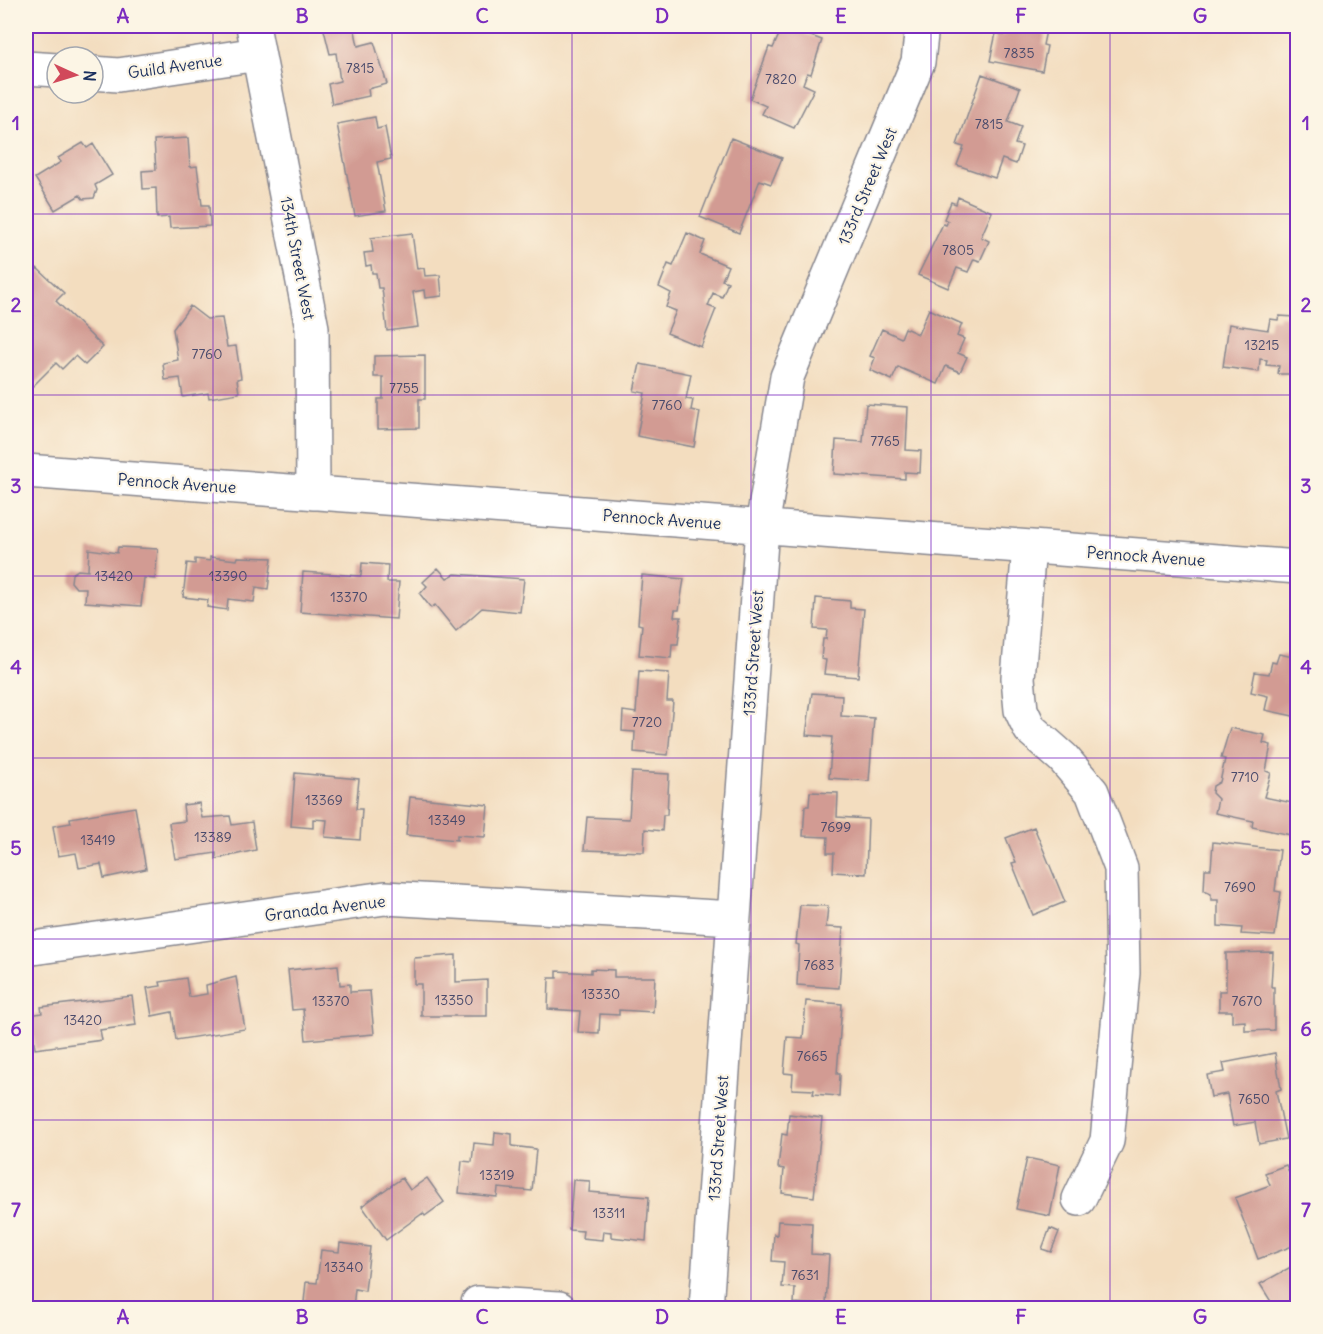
<svg xmlns="http://www.w3.org/2000/svg" width="1323" height="1334" font-family="Delius,sans-serif">
<rect width="100%" height="100%" fill="#fcf5e5"/>
<filter id="ink" filterUnits="userSpaceOnUse"><feTurbulence type="fractalNoise" baseFrequency=".0167" numOctaves="2"/><feDisplacementMap in="SourceGraphic" scale="12" xChannelSelector="R" yChannelSelector="G"/><feConvolveMatrix kernelMatrix="1 2 1 2 8 2 1 2 1" color-interpolation-filters="sRGB"/></filter>
<filter id="wash" filterUnits="userSpaceOnUse"><feTurbulence type="fractalNoise" baseFrequency=".008" numOctaves="4" result="noise"/><feDisplacementMap in="SourceGraphic" scale="24" xChannelSelector="R" yChannelSelector="G"/><feGaussianBlur stdDeviation="1.35" result="paint"/><feColorMatrix in="noise" values="0 0 0 0 0 0 0 0 0 0 0 0 0 0 0 0 0 1.4 0 .05"/><feComposite in="paint" operator="in"/></filter>
<g filter="url(#wash)">
<rect width="100%" height="100%" fill="#f3ddbf"/>
<g id="blocks">
<path fill="#d29b93" d="M323,26H354L358,46L374,42L387,84L368,89L369,96L332,104L328,84L340,81L336,53L330,54Z
M783,26L822,40L811,74L807,73L803,84L814,89L794,128L762,114L766,106L750,99L769,47L773,48Z
M1005,26H1047L1043,45L1047,46L1042,71L990,61L996,33L1004,35Z
M982,74L1020,88L1008,122L1021,127L1015,144L1022,146L1016,164L1002,159L995,178L957,165L964,147L957,145Z
M375,117L377,129L385,127L391,159L377,162L386,211L355,216L337,124Z
M188,138L190,167L197,166L202,205H209L210,226L170,228L169,217L157,218L156,188L143,189L142,171L156,170L154,140Z
M731,138L782,158L771,184L760,180L739,233L700,217Z
M83,143L87,148L93,144L112,175L95,185L97,190L94,198L83,199L80,195L55,210L35,178L61,162L58,158Z
M958,197L992,212L981,237L989,241L980,261L974,259L968,272L957,268L948,288L918,275L943,224L946,225L948,221L944,219L951,202L956,204Z
M412,233L417,269L424,268L425,276L440,275L442,296L425,298L424,290L413,292L418,327L387,331L382,288H378L376,273H372L371,265L366,266L364,253L373,252L371,238Z
M687,233L705,241L700,254L728,266L722,280L728,282L722,297L713,293L708,306L716,309L701,347L667,333L676,311L666,307L671,293L659,287L668,264L673,266Z
M37,268L64,293L56,301L103,347L85,365L75,356L62,369L56,363L30,389L26,385V327L32,320L26,314V280Z
M190,306L207,319L222,318L227,347L236,346L241,378L237,379L239,393L209,398L208,393L183,397L180,378L165,380L163,363L178,360L173,329Z
M929,309L962,324L957,336L964,339L958,353L967,357L960,372L946,366L938,384L898,367L892,380L870,370L875,358L870,356L882,329L901,338L905,328L918,334Z
M1279,316L1295,317L1294,323H1298V374H1278L1279,366L1266,365L1267,360L1260,359L1259,372L1223,367L1229,324L1268,330L1270,319L1278,320Z
M425,355V399H419V428L378,429V399H383V377H374V356Z
M640,364L691,374L686,399L693,400L691,410L700,412L694,447L637,436L645,393L634,391Z
M866,404L908,407L906,450L921,451L920,473L905,472V479L834,474L836,440L863,442Z
M118,547L158,549L155,579L144,578L141,606L85,602L86,588H76L71,582L72,574L78,570L88,571L89,549L117,553Z
M210,557L237,560L238,557L272,558L268,589L256,587L254,602L228,599L227,610L207,607L208,600L183,597L187,563L195,564V559L210,561Z
M362,563L388,565L387,582H399L396,619L300,612L303,572L361,576Z
M438,568L447,578L455,574L524,579L520,612L482,608L456,631L435,605L431,608L420,594L427,586L423,582Z
M642,575L684,579L679,610H675L674,617H681L678,644H672L671,658L639,655L642,625L638,624Z
M816,598L850,601V608L864,609L858,677L824,674L826,660L821,659L823,639H826L827,630L814,629Z
M1279,654L1298,658V717L1265,710L1268,696L1251,692L1255,672L1269,674L1272,662L1276,663Z
M639,671L669,673L667,701H673L668,755L634,752L635,732L622,731L623,711L636,713Z
M812,693L842,695L841,716L874,718L869,781L829,778L832,737L806,735Z
M1230,728L1265,735L1263,743L1271,745L1266,771L1271,773L1264,797L1297,804L1291,835L1252,827L1253,821L1215,813L1218,799L1212,793L1213,786L1220,782L1225,759L1221,758Z
M632,772L669,774L667,815H663L662,831L645,829L644,852L584,850L587,817L629,819Z
M295,773L359,779L356,809H362L360,840L325,837L327,820L313,819V828L291,826Z
M810,792L838,793L837,817L868,819L866,874L833,872L834,853H827L828,837L803,836L805,806H809Z
M410,797L488,805L485,837L457,835V840L406,835Z
M199,803L202,818L230,816L232,825L252,822L256,850L216,859V853L175,859L169,823L185,821L183,805Z
M135,807L146,869L104,878L101,864L79,868L76,853L58,856L53,826L71,823L70,818Z
M1034,827L1065,902L1033,915L1012,863L1016,862L1006,838Z
M1213,842L1280,850L1275,891L1281,892L1275,936L1241,934L1242,928L1218,926V900H1211V894L1204,891L1205,869H1211Z
M800,905L828,906L826,927L843,928L839,988L797,985L799,945L796,944Z
M1273,952L1271,987H1274V1030L1245,1031V1021L1232,1022V1011H1219V991H1226V953Z
M456,955V982L487,980V1016H421V984H414V958Z
M338,965L340,985L350,984V992L370,991L374,1034L306,1040L303,1009L292,1010L288,970Z
M591,969L614,970V977H655L653,1012L619,1010V1015L600,1014L599,1033L578,1032L580,1011L548,1009L549,978H557V971L591,973Z
M236,977L245,1029L176,1040L172,1012L152,1016L147,988L161,986L160,982L186,978L189,997L207,994L206,985Z
M132,996L136,1025L100,1030L102,1040L35,1049L30,1015L42,1013L41,1007Z
M806,1001L842,1004L837,1074H840L839,1096L813,1094L814,1090L792,1089L793,1074L784,1073L787,1037L803,1038Z
M1275,1053L1281,1089L1276,1091L1286,1139L1259,1144L1255,1122L1233,1126L1227,1094L1211,1097L1207,1075L1225,1072L1223,1063Z
M789,1114L822,1118L814,1197L782,1193L784,1169L778,1168L782,1134L787,1135Z
M495,1132L512,1134V1146L536,1149L532,1191L498,1188L497,1197L459,1193L462,1161L472,1162L474,1143L494,1145Z
M1027,1158L1060,1165L1050,1216L1016,1209Z
M1286,1165L1298,1194V1244L1258,1259L1235,1198L1270,1185L1265,1173Z
M402,1178L410,1190L427,1178L444,1202L425,1216L423,1213L386,1240L362,1206Z
M573,1180L590,1181L589,1192L649,1197L646,1241L611,1237V1232L603,1231L602,1240L582,1238L583,1231L569,1230Z
M778,1221L812,1223L811,1254L829,1255L826,1305L794,1303L795,1288L782,1287L784,1262L772,1261L774,1234L777,1235Z
M1050,1228L1059,1232L1051,1252L1042,1249Z
M340,1243L370,1247L365,1291L355,1289L353,1308H317L318,1304L304,1302L306,1282L317,1283L321,1250L339,1252Z
M1298,1263V1308H1275L1260,1284Z"/>
</g>
</g>
<g filter="url(#ink)">
<use href="#blocks" fill-opacity="0" stroke="#87868e" stroke-width="1.5"/>
<g fill="none" stroke-linecap="round" stroke-linejoin="round">
<g stroke="#87868e" stroke-width="36">
<path id="minor" d="M253,26L312,328L313,493
M26,68L57,70
M93,73L118,75L258,54
M26,471L1298,567
M1029,547L1018,678L1021,710L1030,729L1063,758L1092,792L1121,868L1123,972L1107,1141L1079,1199
M26,949L385,898L734,918
M478,1303L559,1308
M706,1308L762,527L787,377L918,62L922,26"/>
</g>
<use href="#minor" stroke="#fff" stroke-width="33"/>
</g>
</g>
<path fill="none" stroke="#7b2cbf" stroke-width="1.5" stroke-opacity="0.55" d="M213,26V1308M392,26V1308M572,26V1308M751,26V1308M931,26V1308M1110,26V1308M26,214H1298M26,395H1298M26,576H1298M26,758H1298M26,939H1298M26,1120H1298"/>
<g text-anchor="middle" stroke-width="4.5" stroke-linejoin="round" paint-order="stroke">
<g font-size="14" fill="#494a6b">
<text x="1019" y="58">7835</text>
<text x="360" y="73">7815</text>
<text x="781" y="84">7820</text>
<text x="989" y="129">7815</text>
<text x="958" y="255">7805</text>
<text x="1262" y="350">13215</text>
<text x="207" y="359">7760</text>
<text x="404" y="393">7755</text>
<text x="667" y="410">7760</text>
<text x="885" y="446">7765</text>
<text x="114" y="581">13420</text>
<text x="228" y="581">13390</text>
<text x="349" y="602">13370</text>
<text x="647" y="727">7720</text>
<text x="1245" y="782">7710</text>
<text x="324" y="805">13369</text>
<text x="447" y="825">13349</text>
<text x="836" y="832">7699</text>
<text x="213" y="842">13389</text>
<text x="98" y="845">13419</text>
<text x="1240" y="892">7690</text>
<text x="819" y="970">7683</text>
<text x="601" y="999">13330</text>
<text x="454" y="1005">13350</text>
<text x="331" y="1006">13370</text>
<text x="1247" y="1006">7670</text>
<text x="83" y="1025">13420</text>
<text x="812" y="1061">7665</text>
<text x="1254" y="1104">7650</text>
<text x="497" y="1180">13319</text>
<text x="609" y="1218">13311</text>
<text x="344" y="1272">13340</text>
<text x="805" y="1280">7631</text>
</g>
<g font-size="16" fill="#1b2f5e" stroke="#fcf5e5">
<text transform="translate(175 66) rotate(-8)" y="6">Guild Avenue</text>
<text transform="translate(867 186) rotate(-67)" y="6">133rd Street West</text>
<text transform="translate(298 258) rotate(79)" y="6">134th Street West</text>
<text transform="translate(177 483) rotate(4)" y="6">Pennock Avenue</text>
<text transform="translate(662 519) rotate(4)" y="6">Pennock Avenue</text>
<text transform="translate(1146 556) rotate(4)" y="6">Pennock Avenue</text>
<text transform="translate(753 653) rotate(-86)" y="6">133rd Street West</text>
<text transform="translate(325 908) rotate(-7)" y="6">Granada Avenue</text>
<text transform="translate(718 1138) rotate(-86)" y="6">133rd Street West</text>
</g>
</g>
<rect width="1323" height="1334" fill="none" stroke="#fcf5e5" stroke-width="66"/>
<g transform="translate(75 75) rotate(94)"><circle r="28" fill="#fcf5e5" stroke="#a2a6af" stroke-width="1.5"/>
<path d="M0-4.5L10 22L0 15L-10 22Z" fill="#d1495b"/>
<text y="-9" font-size="16" font-weight="bold" text-anchor="middle" fill="#1b2f5e">N</text>
</g>
<rect x="33" y="33" width="1257" height="1268" fill="none" stroke="#7b2cbf" stroke-width="2"/>
<g font-size="20" text-anchor="middle" font-weight="bold" fill="#7b2cbf">
<text x="123" y="23">A</text>
<text x="302" y="23">B</text>
<text x="482" y="23">C</text>
<text x="662" y="23">D</text>
<text x="841" y="23">E</text>
<text x="1021" y="23">F</text>
<text x="1200" y="23">G</text>
<text x="16" y="130">1</text>
<text x="1306" y="130">1</text>
<text x="16" y="312">2</text>
<text x="1306" y="312">2</text>
<text x="16" y="493">3</text>
<text x="1306" y="493">3</text>
<text x="16" y="674">4</text>
<text x="1306" y="674">4</text>
<text x="16" y="855">5</text>
<text x="1306" y="855">5</text>
<text x="16" y="1036">6</text>
<text x="1306" y="1036">6</text>
<text x="16" y="1217">7</text>
<text x="1306" y="1217">7</text>
<text x="123" y="1324">A</text>
<text x="302" y="1324">B</text>
<text x="482" y="1324">C</text>
<text x="662" y="1324">D</text>
<text x="841" y="1324">E</text>
<text x="1021" y="1324">F</text>
<text x="1200" y="1324">G</text>
</g>
</svg>
